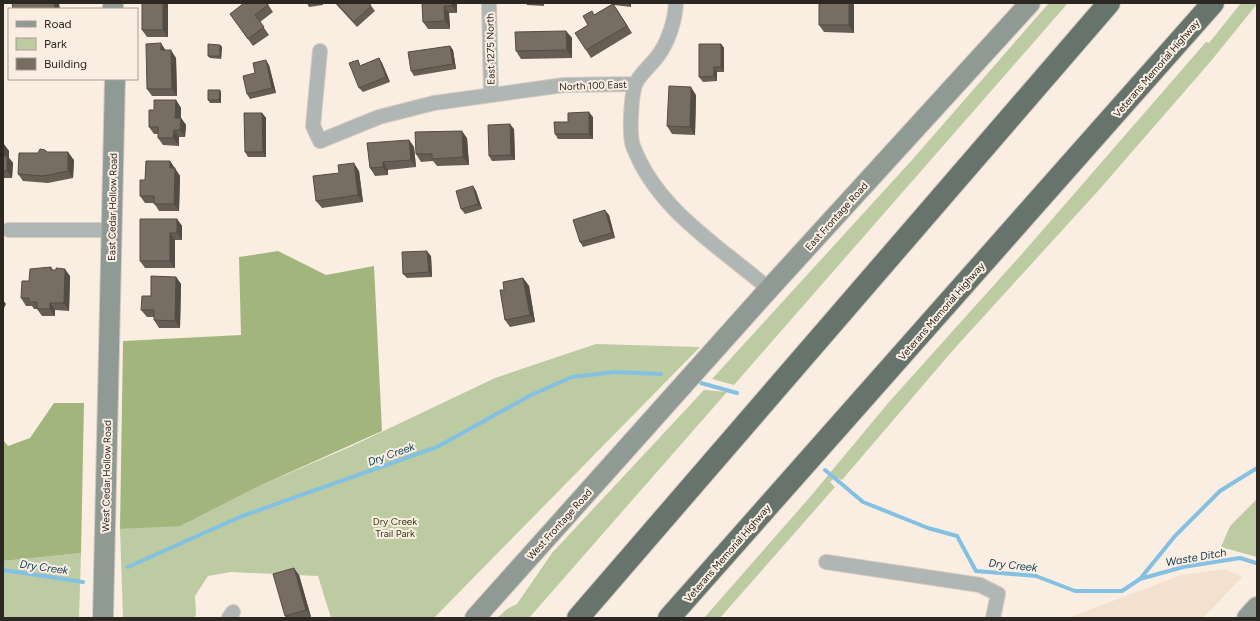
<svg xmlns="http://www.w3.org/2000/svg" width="1260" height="621" font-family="Figtree,sans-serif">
<rect width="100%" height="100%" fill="#faeee3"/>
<path fill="#f3e1d0" d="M1225,569L1242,577L1203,618H1068L1181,575Z"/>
<path fill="#bdcba2" d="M1049,3H1068L768,346L734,385L712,379L912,160Z
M1241,3L1257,4L1211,61L1098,191L954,349L842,480L835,477L830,482L835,487L720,618H704L810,497L889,402L1021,255L1206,42L1209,43Z
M596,344L700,347L434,618H331L318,576L231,572L208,576L195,596L196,615L194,618H123L120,529L180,525L257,487L352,446L495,378Z
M704,390L727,392L529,618H497L507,609L517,604L552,553Z
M1257,499V557L1221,547L1230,526Z
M81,553L79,618H3V561Z"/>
<path fill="#a2b57d" d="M278,251L326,275L374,266L382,431L257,487L180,526L120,529L123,341L241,335L239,257Z
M54,403H84L81,553L3,561V440L8,446L30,438Z"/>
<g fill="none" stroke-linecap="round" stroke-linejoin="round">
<path stroke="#84c0e1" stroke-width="4" d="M701,383L737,393
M825,470L863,502L928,528L957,536L976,571L1036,576L1075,591H1122L1140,579L1175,536L1220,491L1257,468
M128,567L242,516L437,447L531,395L572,377L615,372L661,374
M3,570L83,582
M1140,579L1183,567L1240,558L1256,563"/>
<g stroke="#d5cac0" stroke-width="16">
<path id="street" d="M489,3L491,95
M676,3C675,21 668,43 657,57C651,65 638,76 635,85C631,97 629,135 633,146C657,210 719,246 769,289
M320,51L313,126L320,141L379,117L434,103L564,85L635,84
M9,230H112
M826,562L980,585L998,594L993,618
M229,618L233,612"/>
</g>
<g stroke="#d5cac0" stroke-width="22">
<path id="secondary" d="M113,3V9
M103,618L115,79
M475,618L769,289L1030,3
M1247,618L1257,607"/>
</g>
<g stroke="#d5cac0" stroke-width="24">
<path id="highway" d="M578,618L1109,3
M669,618L1213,3"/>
</g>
<use href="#street" stroke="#b0b6b3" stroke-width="14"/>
<use href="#secondary" stroke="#909a95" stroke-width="20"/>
<use href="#highway" stroke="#66746d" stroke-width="22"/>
</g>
<path fill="#665e55" d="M168,3V37H147L142,30Z
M267,3L273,12L260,22L269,35L253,46L230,14Z
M307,3H323V5L309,7Z
M335,3H369L375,11L357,27Z
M422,3H457V13H449L450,29H428L423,22Z
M526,3H544V6L527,5Z
M612,3H631V7L614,5L632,33L591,58L586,50L588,25L594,15L612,4Z
M854,5V33L824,32L819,25Z
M566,31L572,38V58L521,59L516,51Z
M721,44L724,48V72H717V81L703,82L699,77Z
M220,45L222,47L221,59L210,58L208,56Z
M450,46L453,50L456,69L414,76L411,71Z
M166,50L176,58L177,96H152L147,89Z
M379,58L382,63L390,82L363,92L359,88L361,65Z
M269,65L276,93L250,99L247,94L255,73Z
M220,90L221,93V103H210L208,100Z
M696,95L695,135L672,134L667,126Z
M176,100L181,108V118L186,125L185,137H179V146L163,145L158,138V134H154L149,127L154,110Z
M262,113L266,118V157H248L245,152Z
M593,117V139H558L555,134L568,122Z
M514,129L515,160L492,161L489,156Z
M467,138L469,165L437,166L433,161L421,162L416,154Z
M409,140L414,147L416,167L388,170V175L375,176L370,168Z
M3,143L9,151V158L13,163L12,178H3Z
M47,152L74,160L73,178L48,183L23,181L18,174L38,153Z
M170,161L180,176L179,211H159L154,203H145L140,196L145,180Z
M359,171L363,202L322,208L316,201L339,173Z
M473,186L476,191L482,209L465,214L461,209Z
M609,215L615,238L583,247L580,242Z
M177,219L182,226V240H175V268H145L140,261Z
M431,256L432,277L407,278L403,274Z
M51,267L53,270L70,276L69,311L55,310V316H42L37,309H34L32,306H26L21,298L29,281Z
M176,277L181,284L180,328H159L154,320V317H147L141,310L151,296Z
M523,278L529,286L535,322L510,327L505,320L504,290Z
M299,575L311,617L307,618H286L285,616Z"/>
<path fill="#534c45" d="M54,3H59L60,9H55Z
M163,3H168V37L163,30Z
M452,3H457V13L452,6Z
M628,3H631V7Z
M849,3H853L854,5V33L849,25Z
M613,4L618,11L632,33L627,26Z
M444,6L449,13L450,29L445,21Z
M566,31L572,38V58L567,50Z
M161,43L166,51L161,50Z
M721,44L724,48V72L721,67Z
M220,45L222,47L221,59L220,56Z
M450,46L453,50L456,69L453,64Z
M171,50L176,58L177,96L172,89Z
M379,58L382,63L390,82L386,77Z
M266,60L269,65L276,93L272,88Z
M714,67L717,72V81L714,76Z
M691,87L696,95L695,135L690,127Z
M220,90L221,93V103L219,100Z
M176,100L181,108L180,125L175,118Z
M589,112L593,117V139L589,134Z
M262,113L266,118V157L263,152Z
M181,118L186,125L185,137L180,130Z
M510,124L514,129L515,160L511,155Z
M174,130L179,137V146L173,138Z
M462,131L467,138L469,165L463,157Z
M409,140L414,147L416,167L411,160Z
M3,143L9,151V158L13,163L12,178L7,171L3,156Z
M68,152L74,160L73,178L68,171Z
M170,161L180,176L179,211L174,204L170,168Z
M383,162L388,170V175L383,167Z
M354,163L359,171L363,202L358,195Z
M473,186L476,191L482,209L478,204Z
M605,210L609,215L615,238L612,233Z
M177,219L182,226V240L177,233Z
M170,233L175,240V268L170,261Z
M427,251L431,256L432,277L429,272Z
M65,269L70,276L69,311L64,303Z
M176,277L181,284L180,328L175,321Z
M523,278L529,286L535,322L530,315Z
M3,300L6,304L3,310Z
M50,303L55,310V316L50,309Z
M294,568L299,575L311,617L306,610Z"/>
<path fill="#776d63" stroke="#534c45" d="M12,3H54L55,9H13Z
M142,3H163V30H142Z
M244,3H267L268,5L255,15L264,27L248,39L230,14Z
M336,3H369L371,6L354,22Z
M422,3H452V6H444L445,21L423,22Z
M819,3H849V25H819Z
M613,4L627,26L586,50L575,33L588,25L583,16L592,11L594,15Z
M566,31L567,50L516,51L515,32Z
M161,43V50H171L172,89H147L146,44Z
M208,44L220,45V56H208Z
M699,44H721V67H714V76L699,77Z
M450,46L453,64L411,71L408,52Z
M379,58L386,77L359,88L349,63L358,60L360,66Z
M266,60L272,88L247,94L243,76L255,73L253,63Z
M669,86L691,87L690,127L667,126Z
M208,90H220L219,100H208Z
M154,100H176L175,118H181L180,130H174L173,138H158V127H149V110H154Z
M589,112V134H555L554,122H568V113Z
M244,113H262L263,152H245Z
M510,124L511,155L489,156L488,125Z
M462,131L463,157L432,159V154H416L415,132Z
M409,140L411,160L383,162V167L370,168L367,143Z
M3,143V156H7V171H3Z
M40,149L45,150L47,152H68V171L43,176L18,174L19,153H38Z
M146,161H170V168H175L174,204H154V196H140V180H145Z
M354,163L358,195L316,201L313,176L339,173L338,165Z
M473,186L478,204L461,209L456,191Z
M605,210L612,233L580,242L573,220Z
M140,219H177V233H170V261H140Z
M427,251L429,272L403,274L402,252Z
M51,267V270H56V268L65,269L64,303H50V309H37V302H29V298H21L22,281H29L30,269Z
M151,276L176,277L175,321L154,320V310H141L142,296H151Z
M523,278L530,315L505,320L500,290H504L503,282Z
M294,568L306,610L285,616L273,574Z"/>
<g text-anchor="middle" stroke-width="4" stroke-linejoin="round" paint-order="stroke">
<g font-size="10" fill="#2c2723" stroke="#faeee3">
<text transform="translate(490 49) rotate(-91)" y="4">East 1275 North</text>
<text transform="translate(1156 68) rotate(-49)" y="4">Veterans Memorial Highway</text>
<text transform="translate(593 85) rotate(-2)" y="4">North 100 East</text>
<text transform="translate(112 207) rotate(-89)" y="4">East Cedar Hollow Road</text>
<text transform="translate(836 216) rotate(-48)" y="4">East Frontage Road</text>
<text transform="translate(941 311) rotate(-49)" y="4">Veterans Memorial Highway</text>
<text transform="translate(106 476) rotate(-89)" y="4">West Cedar Hollow Road</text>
<text transform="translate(559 524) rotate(-48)" y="4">West Frontage Road</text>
<text transform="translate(727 553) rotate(-49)" y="4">Veterans Memorial Highway</text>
</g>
<g font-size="10" fill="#2f3b11" stroke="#faeee3">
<text x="395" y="525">Dry Creek<tspan x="395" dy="12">Trail Park</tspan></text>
</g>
<g font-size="11" font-style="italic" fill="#083c53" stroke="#faeee3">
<text transform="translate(391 454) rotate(-20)" y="4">Dry Creek</text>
<text transform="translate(1196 557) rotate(-10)" y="4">Waste Ditch</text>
<text transform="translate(1013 565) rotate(6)" y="4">Dry Creek</text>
<text transform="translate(44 567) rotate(8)" y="4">Dry Creek</text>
</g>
</g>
<rect width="1260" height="621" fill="none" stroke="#2c2723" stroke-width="8"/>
<rect x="8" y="8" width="130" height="72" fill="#faeee3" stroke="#a89e96"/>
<rect x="16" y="21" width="20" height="6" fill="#909a95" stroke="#a89e96"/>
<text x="44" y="28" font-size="12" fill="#2c2723">Road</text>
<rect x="16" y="38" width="20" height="12" fill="#bdcba2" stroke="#a89e96"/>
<text x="44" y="48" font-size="12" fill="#2c2723">Park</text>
<rect x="16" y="58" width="20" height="12" fill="#776d63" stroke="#a89e96"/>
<text x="44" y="68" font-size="12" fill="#2c2723">Building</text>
</svg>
